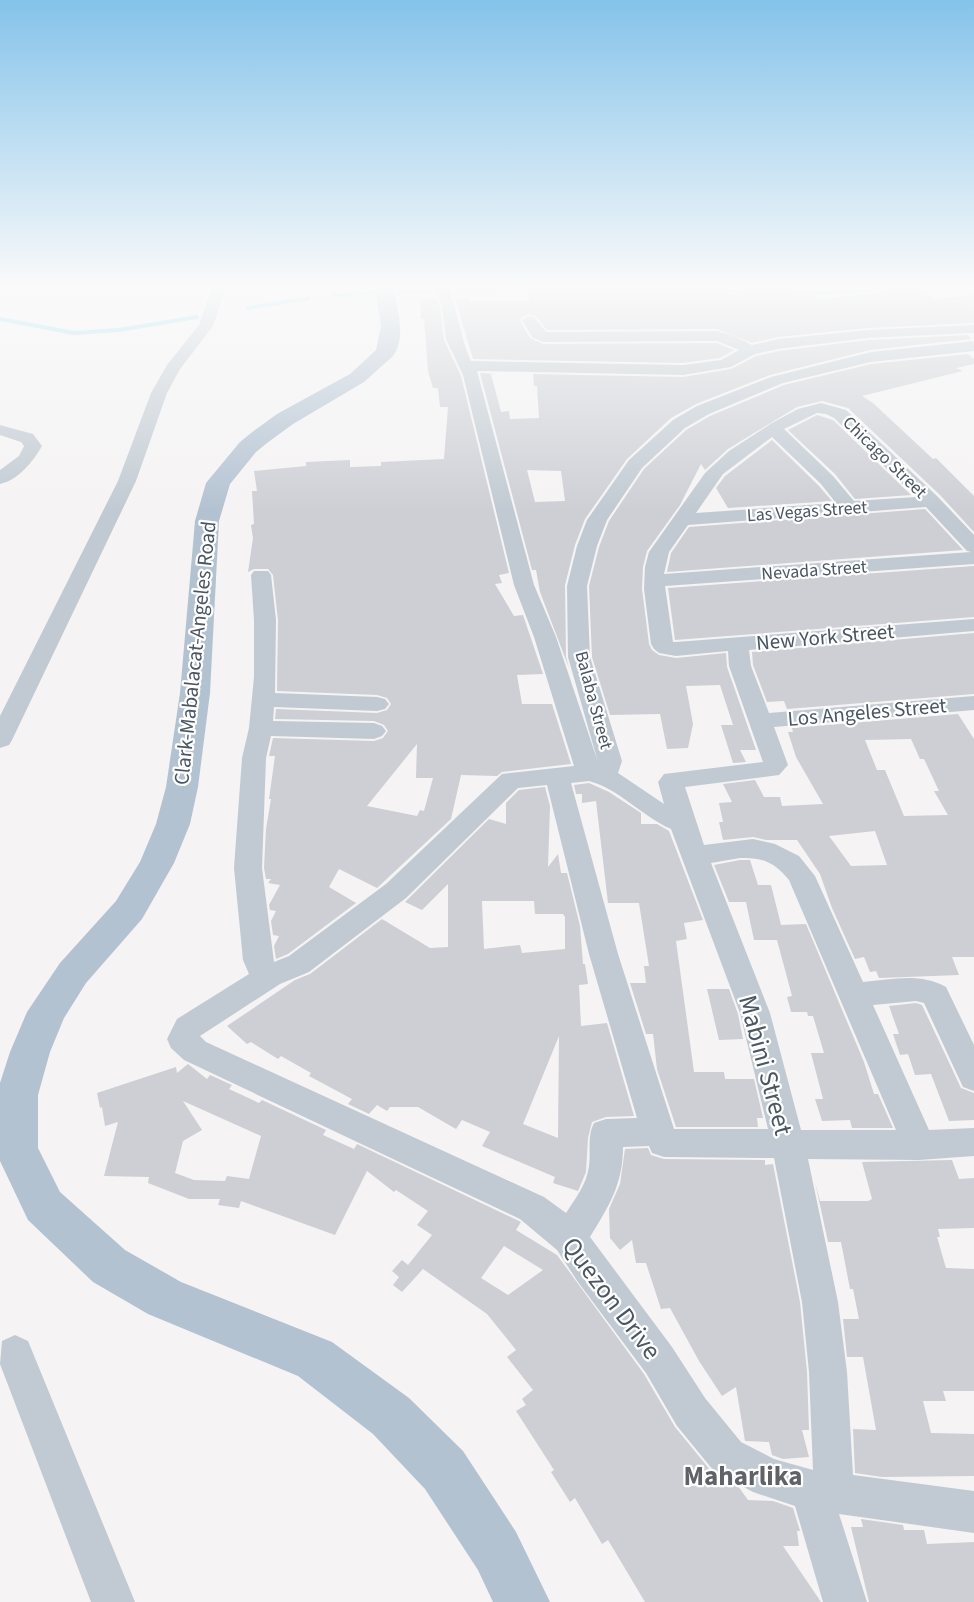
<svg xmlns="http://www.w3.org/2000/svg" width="974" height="1602" font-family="'Source Sans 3',sans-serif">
<rect width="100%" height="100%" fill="#f5f3f3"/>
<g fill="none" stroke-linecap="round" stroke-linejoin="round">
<path stroke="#90daee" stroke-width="4" d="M458,290L535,288
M398,292L428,291
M787,294L867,291L878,287
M333,295L372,293
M248,308L309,298
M0,319L74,333L119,330L197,317"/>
</g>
<path fill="#cdcfd5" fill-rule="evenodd" d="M529,287H713L718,291L734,294L750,291L755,287H786L795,295L809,293L819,299L886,292L882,288L917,287L934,299L974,295V323L868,328L778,337L752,343L717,329L547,330L536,316L529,314L521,318L520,321L530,338L543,344L717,343L734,350L720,358L683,363L473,359L455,298H470L471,302L529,301Z
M420,299H437L440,307L444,340L461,376L509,573L499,575L502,583L495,584L514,616L523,615L543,674L517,675L522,704H552L571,764L502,772L497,776L461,775L451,819L377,888L339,869L329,887L356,903L288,954L276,959L274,946L279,936L273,935L271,921L276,911L270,910L269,905L280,885L268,883L271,879H266L264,868L266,829L271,799H269L275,756H269L273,738L374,741L383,738L388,731L384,725L374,721L275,719L276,709L377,713L387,710L391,704L387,698L377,695L277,691L278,620L273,575L268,569H254L248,572L253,538L251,525L254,524L252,491H257L254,471L306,466V462L350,460V467L381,466V462L444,459L448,407H440L438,388H433L428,371L424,319H421ZM417,744L416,778H433L424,811L420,810L417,816L367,806Z
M968,335L971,339L870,350L770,375L696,404L671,418L627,459L585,519L575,545L565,585L566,657L569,668L540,592L536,570H532L480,373L497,374H491L501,412L509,411L510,419L539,418L537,386H534L533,374L683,377L731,369L756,356L778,351L868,340ZM527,470L561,471L565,501L535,502Z
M968,354L974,359V364L956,368L963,371L862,396L873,403L933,459L936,458L974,496V532L940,495L848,408L822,401L797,407L728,449L705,470L701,464L680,505L647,551L643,567L642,589L649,644L652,650L659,655L676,658L726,653L727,667L756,750H740L746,762L733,763L721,725H733L720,685L686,686L693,724L688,748L667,749L660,714L610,715L592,657L589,586L599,547L609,521L644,469L686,430L710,416L784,385L871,364Z
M817,415L833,420L911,495L855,499L835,474L788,430Z
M772,440L819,486L832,501L728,508L716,488L725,476Z
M925,509L963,550L667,572L671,553L689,527Z
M974,566V617L675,640L668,588Z
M974,633V694L787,709L784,701L767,702L753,665L752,652Z
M958,714L974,739V957H952L959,975L879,978L876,971L870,972L864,957L855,959L832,908L820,874L797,840H766L753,837L723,840L719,822H723L719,803L732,802L723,784L755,780L764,797H780L782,806L823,804L796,757L788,732H793L792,728ZM911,739L920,759H924L939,791H934L948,815L904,816L885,770H877L865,740ZM875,831L887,865L851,866L829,836Z
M589,783L609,792L641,813V824H657L669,831L703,920L684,923L687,939L676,941L694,1072H724L725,1079H754L763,1118H757L758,1127H676L657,1069L653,1034H646L630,983H646L644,966H649L639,903H608L596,801L582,803V794H576L574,785Z
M545,787L550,806L548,867L558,854L561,873H567L580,926L583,964H585L588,984L579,985L581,1026L607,1023L634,1116L606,1117L592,1122L588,1138L586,1172L578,1191L553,1183L555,1177L482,1146L490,1132L462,1120L456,1129L418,1107H390L387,1111L377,1105L369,1114L348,1104L352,1099L309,1076L311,1073L281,1056L278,1059L251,1042L247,1044L227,1026L295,980L310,974L382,919L430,948L448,947V884L422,910L405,902L489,819L506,824V803L519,790ZM482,901H534L535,914H563L565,917V949L522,953L520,945L484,949ZM559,1036L558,1138L523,1124Z
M740,860H750L758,885H771L781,925L806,924L864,1062L874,1094H878L893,1128H852L850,1120L822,1121L815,1099H823L811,1053H824L813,1016H808L807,1012H791L787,997L792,996L777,940H754L746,902H729L714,865Z
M707,989H729L738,1014L743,1039L719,1040Z
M916,1003L922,1005L961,1088L974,1093V1120L949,1121L931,1074L915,1075L908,1054L900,1055L893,1034H899L889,1006Z
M188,1064L207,1079L210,1075L232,1085L229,1089L259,1103L262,1100L326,1130L323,1135L354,1149L357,1144L521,1222L516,1230L557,1255L644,1374L675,1427L711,1471L738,1486L748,1500L773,1501L793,1508L800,1531H797L799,1546H783L821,1602H645L608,1540L602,1544L575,1498L570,1502L551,1472L554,1470L516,1411L526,1405L522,1399L533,1390L507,1357L516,1350L487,1314L423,1269L402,1292L393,1285L399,1277L392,1271L402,1260L408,1265L432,1235L417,1225L428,1211L396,1190L394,1192L367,1171L335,1235L241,1201L239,1208L218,1205L220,1199H189L148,1183L149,1177L104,1176L118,1122L105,1126L102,1107L100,1108L97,1093L176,1067L177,1073ZM183,1101L261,1136L249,1179L227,1176L225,1181L194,1180L175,1173L183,1141L202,1130ZM504,1246L543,1270L508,1295L481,1278Z
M648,1148L651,1155L664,1159L765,1160V1165L773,1164L800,1302L807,1372L809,1430H802L809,1457L783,1459L772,1455L769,1442L745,1441L736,1387L722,1396L699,1361L670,1308L661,1309L646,1263H636L632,1240L620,1250L610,1238L609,1209L620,1184L625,1149Z
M952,1160L959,1179L974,1178V1228L938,1229L940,1237H937L946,1268L974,1269V1391H943L946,1401H923L931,1433L974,1434V1476L882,1477L855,1473L853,1429L876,1430L863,1357H847L843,1319H859L853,1289H850L841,1242H828L815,1182L820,1201H868L872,1199L862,1162Z
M861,1519L903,1525L904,1530H924L927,1544L974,1542V1602H869L851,1527H863Z"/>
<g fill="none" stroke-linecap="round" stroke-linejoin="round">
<path fill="#c1cad2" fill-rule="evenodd" d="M212,287H226L213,326L180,369L167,393L136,481L12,740L9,745L0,748V716L118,481L151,393L167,365L199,325Z
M434,287H448C458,311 460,337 471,361L683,365L721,360L739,350L717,341L543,342L532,337L522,320L529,316L534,317L546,332L717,331L734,336L752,345L778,339L868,330L974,325V333H971L868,338L778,349L755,354L731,367L683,375L477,371L534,585L556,637L598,762L568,657L567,586L577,546L587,520L629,460L673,420L697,406L771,377L871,352L974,341V351L871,362L783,383L709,414L685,428L642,468L607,520L597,546L587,586L590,657L622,761L618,773L664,804L658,782L664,774L763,762L729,666L728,651L676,656L659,653L654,649L651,644L644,589L645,567L649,552L705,473L729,451L772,423L798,409L821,403L846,410L938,497L974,535V564L665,586L673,642H676L974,619V631L749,650L751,666L769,713L974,696V710L774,727L788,765L779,775L685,787L704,845L753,839L775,844L799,856L815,876L863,982C891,980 919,972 946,987L974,1045V1091L963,1087L924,1003L916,1001L873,1005L929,1130L974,1128V1156L919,1160L808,1159L838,1302L847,1372L853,1475L974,1491V1533L839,1514L867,1602H823L795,1506L753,1492L713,1470L677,1426L646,1373L578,1282L557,1250L520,1219L184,1060L171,1048L167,1039L177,1019L249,974L243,960L234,868L242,758L249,728L254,677V620L251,575L254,571H268L271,575L276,620L275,693L377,697L385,699L389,704L385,709L377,711L274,707L273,721L374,723L382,726L386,731L382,736L374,739L271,736L266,758L262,868L274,962L289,956L386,884L502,774L574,766L534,637L514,585L463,375L446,339L442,306ZM817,413L826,414L834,418L916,497L854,501L833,476L784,429ZM772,437L821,484L836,503L696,513L723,474ZM926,507L967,551L971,552L664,574L669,552L688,525ZM589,781C619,789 642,816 671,829L740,1013L768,1129H674L618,954L571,783ZM547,785L589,954L637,1118L606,1119L594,1123C587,1137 591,1150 589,1166C587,1184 575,1199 566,1213L544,1197L206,1042L200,1036L280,984L309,972L406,898L518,788ZM740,858C763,857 775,863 789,880L896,1130H801L770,1013L711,863ZM649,1146L652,1153L664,1157L774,1158L802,1302L809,1372L813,1470L774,1459L741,1442L705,1398L672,1347L590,1237C609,1206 623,1184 623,1147Z
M715,287H753C746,294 722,294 715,287Z
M0,425L33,434L42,446C33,462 18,480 0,484V470L19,456L24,446L21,442L0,435Z
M15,1335L28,1341L135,1602H91L0,1364L2,1341Z"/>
<path fill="#b3c2d1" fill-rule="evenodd" d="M375,287H393C397,308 407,337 393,356L364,382L293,424L267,443L256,452L230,484L219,521L210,693L198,787L190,824L174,863L142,919L86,983L64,1018L50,1052L38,1095V1148L60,1192L125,1250L181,1282L332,1342L409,1398L463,1451L516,1532L550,1602H493L478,1570L425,1489L373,1434L298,1376L148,1314L93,1282L28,1220L0,1161V1083L10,1052L27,1012L60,963L116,901L140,862L156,824L166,787L180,693L195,521L206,483L240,442L251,433L277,414L350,374L376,350L381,326Z"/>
</g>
<linearGradient id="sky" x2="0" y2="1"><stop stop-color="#85c3ea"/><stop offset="0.56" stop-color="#fafafa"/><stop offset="1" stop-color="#fafafa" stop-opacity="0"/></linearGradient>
<rect width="974" height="511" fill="url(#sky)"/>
<g text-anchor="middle" stroke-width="4.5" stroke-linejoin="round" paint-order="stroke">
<g font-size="18" fill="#4a5661" stroke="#fff">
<text transform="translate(885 457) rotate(44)" y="6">Chicago Street</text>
<text transform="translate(807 511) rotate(-4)" y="6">Las Vegas Street</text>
<text transform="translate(814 570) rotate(-4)" y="6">Nevada Street</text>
<text transform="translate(594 700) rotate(75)" y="6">Balaba Street</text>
</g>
<g font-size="21" fill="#4a5661" stroke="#fff">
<text transform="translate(825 637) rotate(-5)" y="7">New York Street</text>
<text transform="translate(195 653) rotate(-84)" y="7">Clark-Mabalacat-Angeles Road</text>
<text transform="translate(867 712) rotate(-5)" y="7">Los Angeles Street</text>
</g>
<g font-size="26" fill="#4a5661" stroke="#fff">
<text transform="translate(766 1065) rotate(75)" y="9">Mabini Street</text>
<text transform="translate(612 1298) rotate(53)" y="9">Quezon Drive</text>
</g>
<g font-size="27" font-weight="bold" fill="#5f6368" stroke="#fff">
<text x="743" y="1485">Maharlika</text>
</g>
</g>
</svg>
